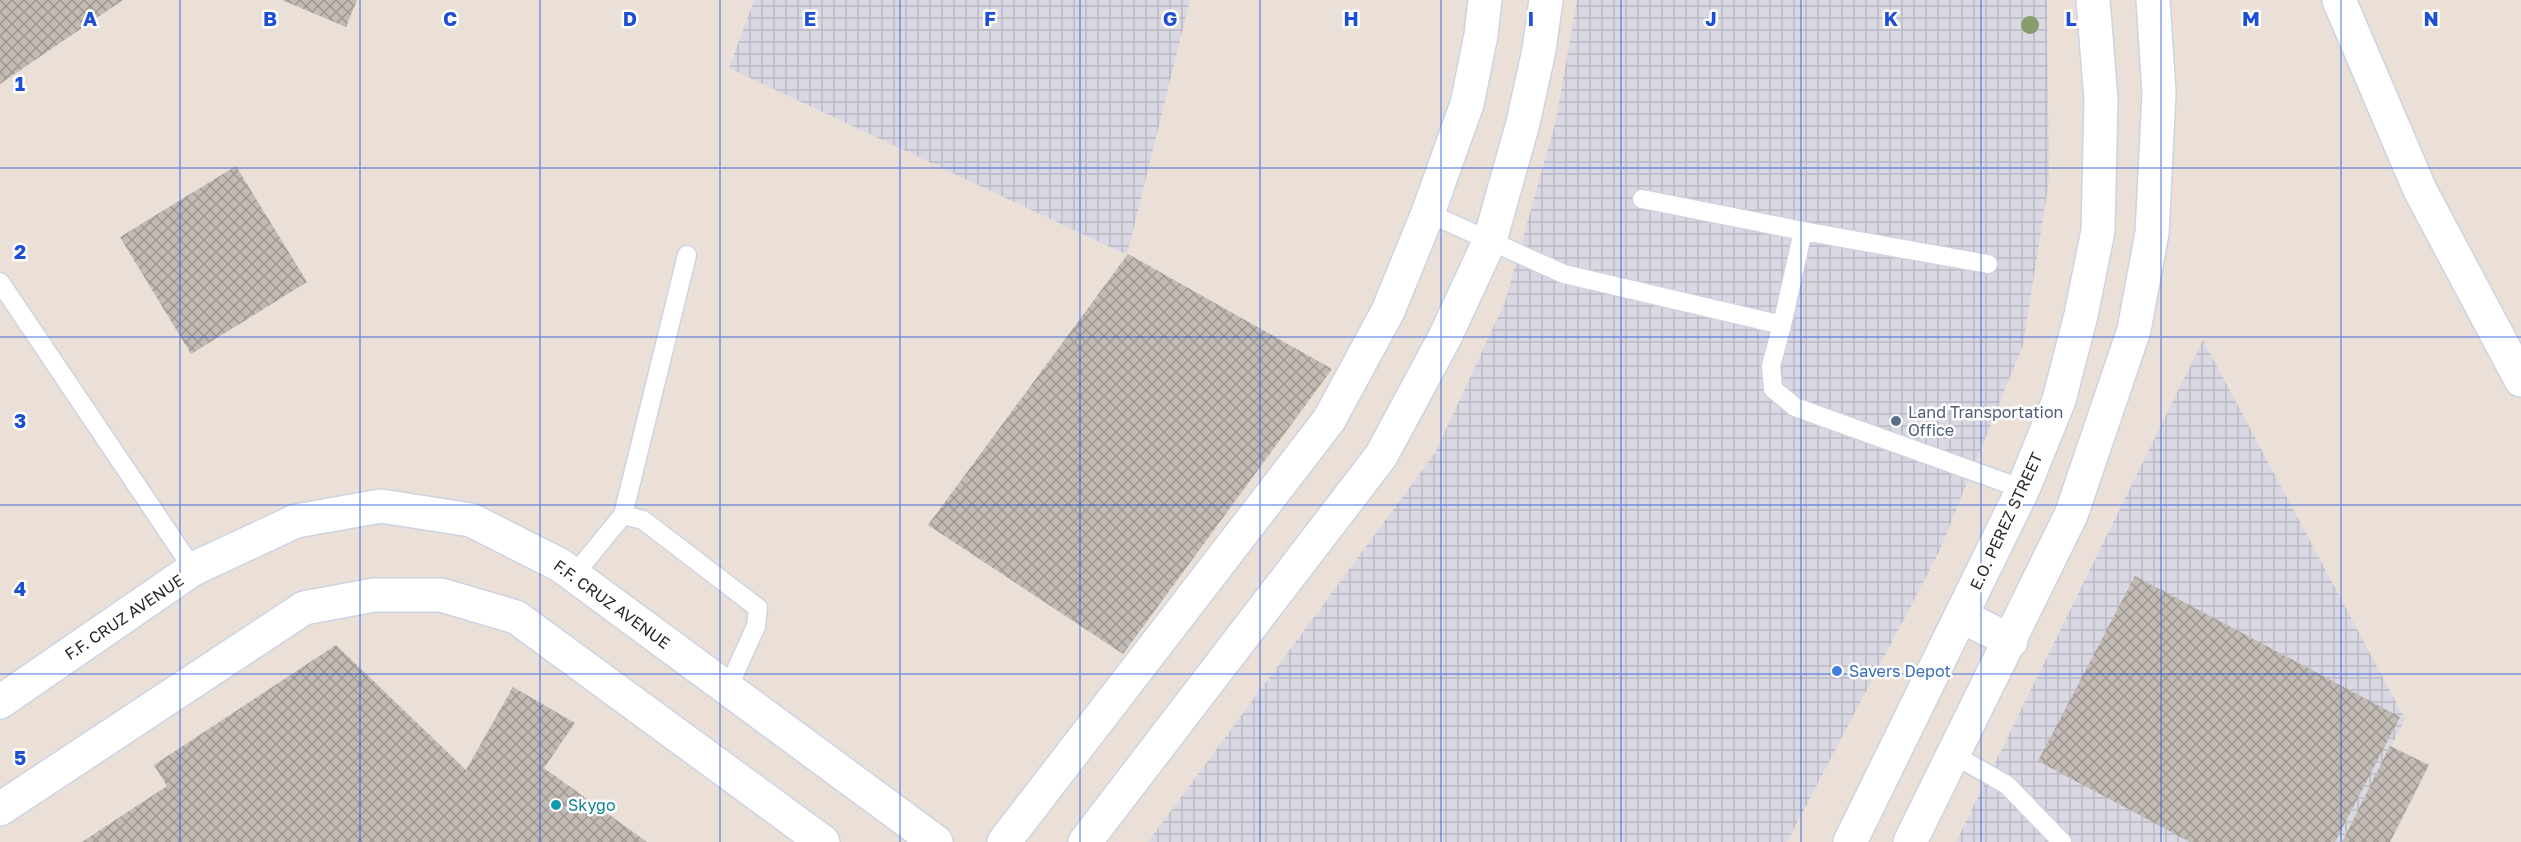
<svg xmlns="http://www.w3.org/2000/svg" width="2521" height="842" font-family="'Golos Text',sans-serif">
<defs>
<pattern id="industrial-grid" width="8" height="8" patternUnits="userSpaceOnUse" patternTransform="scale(1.5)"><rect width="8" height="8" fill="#dad8e2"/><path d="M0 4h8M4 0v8" fill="none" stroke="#bbb9c2"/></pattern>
<pattern id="building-cross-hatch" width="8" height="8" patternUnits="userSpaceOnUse" patternTransform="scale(1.5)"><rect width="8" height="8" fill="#c2bab4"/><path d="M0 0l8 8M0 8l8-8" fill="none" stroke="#9e9792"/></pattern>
</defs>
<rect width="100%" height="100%" fill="#ebe0d7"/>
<path fill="url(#industrial-grid)" d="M754,0H1190L1127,255L729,68Z
M1577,0H2047L2049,181L2023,345L1939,552L1787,842H1148L1435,453L1505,302L1556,120Z
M2203,340L2405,719L2341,842H1956Z"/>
<path fill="url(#building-cross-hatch)" d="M0,0H123L0,84Z
M282,0H357L346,27Z
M236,166L307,282L191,354L120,237Z
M1128,254L1332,369L1123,654L928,525Z
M2135,576L2400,717L2335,842H2190L2038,761Z
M336,645L466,770L513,687L575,723L544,768L647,842H82L167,786L154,765Z
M2390,746L2429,765L2390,842H2342Z"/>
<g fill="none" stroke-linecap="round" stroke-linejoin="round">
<g stroke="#ccd3e2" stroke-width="21">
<path id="service" d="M1642,199L1803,231
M1428,213L1564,274L1782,325L1771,366L1773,389L1795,407L2023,489
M0,282L193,569
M1782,325L1803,231L1988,264
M623,515L687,255
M574,575L623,515L643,520L758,608L756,626L728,688
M1954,755L2007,785L2062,842"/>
</g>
<g stroke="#ccd3e2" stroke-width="36">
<path id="minor" d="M2339,0L2420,190L2521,380
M1004,842L1329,420L1388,311L1428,213L1467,104L1481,35L1485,0
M1085,842L1381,456L1445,337L1490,240L1523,123L1539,50L1546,0"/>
</g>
<g stroke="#ccd3e2" stroke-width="36">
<path id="tertiary" d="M0,702L193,569L296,521L381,506L471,520L560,565L936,842
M0,809L304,608L374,595H441L516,617L823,842"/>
</g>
<g stroke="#ccd3e2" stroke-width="36">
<path id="secondary" d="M1961,616L2011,641
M1850,842L2023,489L2059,400L2081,315L2098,231L2101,99L2093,0
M1910,842L2071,515L2134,330L2152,233L2159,93L2153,0"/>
</g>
<use href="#service" stroke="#fff" stroke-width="18"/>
<use href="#minor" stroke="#fff" stroke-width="33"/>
<use href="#tertiary" stroke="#fff" stroke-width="33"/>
<use href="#secondary" stroke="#fff" stroke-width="33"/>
</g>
<circle fill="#849d6b" cx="2030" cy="25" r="9"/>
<path fill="none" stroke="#1d4ed8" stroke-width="1.5" stroke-opacity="0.55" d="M180,0V842M360,0V842M540,0V842M720,0V842M900,0V842M1080,0V842M1260,0V842M1441,0V842M1621,0V842M1801,0V842M1981,0V842M2161,0V842M2341,0V842M0,168H2521M0,337H2521M0,505H2521M0,674H2521"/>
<circle fill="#5c6f8a" stroke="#fff" stroke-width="2" cx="1896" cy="421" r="6"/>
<circle fill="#3f7fe0" stroke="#fff" stroke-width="2" cx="1837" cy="671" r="6"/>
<circle fill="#0f9aa8" stroke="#fff" stroke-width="2" cx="556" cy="805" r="6"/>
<g text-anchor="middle" stroke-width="5" stroke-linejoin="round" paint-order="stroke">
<g font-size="16" fill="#4e5e75" stroke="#fff" text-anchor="start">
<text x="1908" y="418">Land Transportation<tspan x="1908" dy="18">Office</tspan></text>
</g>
<g font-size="16" fill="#272727" stroke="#fff">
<text transform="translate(2006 521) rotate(-65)" y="6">E.O. PEREZ STREET</text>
<text transform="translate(612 604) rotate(36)" y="6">F.F. CRUZ AVENUE</text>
<text transform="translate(124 617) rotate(-34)" y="6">F.F. CRUZ AVENUE</text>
</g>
<g font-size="16" fill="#366cbe" stroke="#fff" text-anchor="start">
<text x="1849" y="677">Savers Depot</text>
</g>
<g font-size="16" fill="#0d838f" stroke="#fff" text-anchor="start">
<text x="568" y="811">Skygo</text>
</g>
</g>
<g font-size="20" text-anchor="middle" font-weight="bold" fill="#1d4ed8" stroke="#fff" stroke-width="5" stroke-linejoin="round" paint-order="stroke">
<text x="90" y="26">A</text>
<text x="270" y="26">B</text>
<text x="450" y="26">C</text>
<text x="630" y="26">D</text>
<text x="810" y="26">E</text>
<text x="990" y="26">F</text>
<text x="1170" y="26">G</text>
<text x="1351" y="26">H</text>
<text x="1531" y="26">I</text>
<text x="1711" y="26">J</text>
<text x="1891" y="26">K</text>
<text x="2071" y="26">L</text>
<text x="2251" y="26">M</text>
<text x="2431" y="26">N</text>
<text x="20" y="91">1</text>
<text x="20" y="259">2</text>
<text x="20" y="428">3</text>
<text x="20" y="596">4</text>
<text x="20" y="765">5</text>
</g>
</svg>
